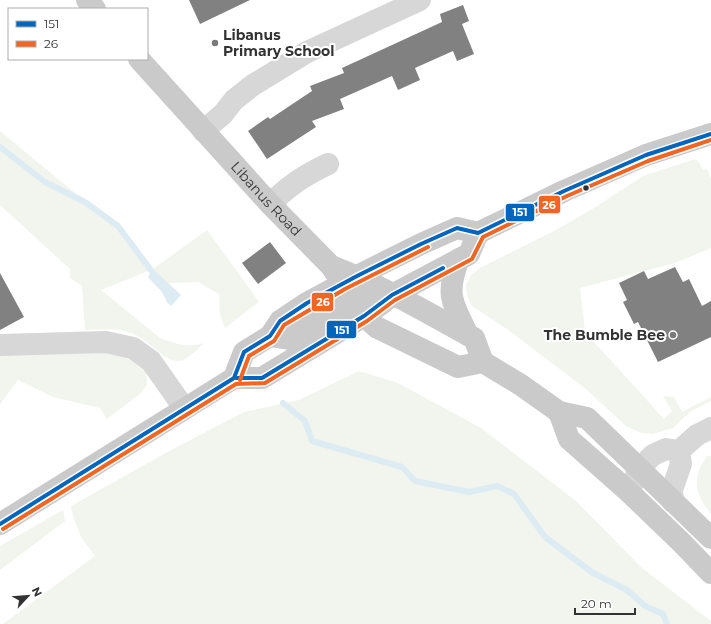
<svg xmlns="http://www.w3.org/2000/svg" width="711" height="624" font-family="Montserrat,sans-serif">
<rect width="100%" height="100%" fill="#fff"/>
<path fill="#f1f5ed" d="M0,131L104,217L119,223L153,269L207,230L259,302L225,328L220,315L219,294L198,282L168,283L153,269L101,290L160,338C175,344 189,348 204,343C199,348 186,361 179,361C166,362 150,343 140,337C123,327 103,329 85,330L82,286L70,278V269L0,205Z
M695,159L698,161L703,170L707,169L711,179V248L675,263L580,288L585,332L664,419L672,411L663,396L674,397L682,412L711,397V401L691,411L673,428L653,434L641,433L626,426L586,389L507,329L472,306L467,295L466,285L471,275L480,268L554,231L594,208L643,176Z
M100,350L132,357L146,370L147,385L141,393L107,419L100,408L53,397L18,380L0,404V353Z
M359,371L398,383L481,428L576,501L642,568L711,621V624H3L95,556L81,537L73,516L71,506L173,449L244,412L299,400Z
M707,456H711V514C695,494 691,478 707,456Z
M63,510L65,521L0,570V546Z"/>
<path fill="#ddebf3" d="M153,269L181,295L171,306L167,302L162,292L148,277Z"/>
<g fill="none" stroke-linecap="round" stroke-linejoin="round">
<path stroke="#ddebf3" stroke-width="6" d="M0,147L45,182L85,202L118,226L156,277
M283,403L305,421L312,441L402,467L415,481L469,492L497,486L514,494L545,537L593,573L627,590L645,606L663,614L667,624"/>
</g>
<path fill="#818181" d="M189,0H250L200,24Z
M463,5L469,21L462,24L474,54L457,61L453,51L415,68L420,80L398,90L392,76L340,99L344,109L312,121L316,127L267,159L248,131L268,117L270,119L312,91L310,86L344,73L342,68L442,22L440,14Z
M270,242L286,263L258,284L242,263Z
M675,267L683,282L689,279L702,306L711,301V337L658,362L638,322L634,324L623,302L627,300L619,283L644,271L648,279Z
M0,273L24,317L0,330Z"/>
<g fill="none" stroke-linecap="round" stroke-linejoin="round">
<path stroke="#d7d7d7" stroke-width="22" d="M203,131L223,114L234,100L253,85L307,52L420,0
M270,204C290,185 303,176 328,164
M0,345L106,342L133,348L151,361L184,408
M679,451L697,435L711,428
M629,492L639,469L653,455L666,449L679,451
M673,502L672,490L681,464L679,451"/>
<g stroke="#cacaca" stroke-width="22">
<path d="M87,0L95,9"/>
<path id="s1" d="M139,59L270,204L331,266L364,316L376,327L458,367L483,362"/>
<path d="M459,259C445,294 452,303 468,335"/>
<path d="M331,266C378,284 423,310 468,335L474,338L483,362L521,385L559,412L587,418L711,538"/>
<path d="M270,336L289,339L339,310L355,302L368,298"/>
<path d="M234,378L244,352L270,336L280,321L307,303L357,276L421,244L457,228L478,233"/>
<path d="M559,412L569,439L629,492L682,543L711,573"/>
<path d="M0,524L234,378H262L364,316L380,305L392,295L469,254L478,233L564,191L646,155L711,134"/>
</g>
<g stroke="#fff" stroke-width="7">
<path id="bus-1" d="M236,378H262L364,316L392,295L443,268
M0,524L234,378L244,352L270,336L280,321L307,303L357,276L421,244L457,228L478,233L564,191L646,155L711,134"/>
</g>
<g stroke="#fff" stroke-width="7">
<path id="bus-2" d="M240,380L249,356L274,341L284,325L345,289L428,247
M3,529L236,384L265,383L367,321L395,300L472,259L483,237L567,196L648,161L711,140"/>
</g>
<use href="#bus-1" stroke="#0065bd" stroke-width="4"/>
<use href="#bus-2" stroke="#f26522" stroke-width="4"/>
</g>
<g fill="#7a7a7a" stroke="#fff" stroke-width="1.5">
<circle cx="215" cy="43" r="4"/>
<circle cx="673" cy="335" r="4"/>
</g>
<circle fill="#333" stroke="#fff" stroke-width="1.5" cx="586" cy="188" r="3.5"/>
<g text-anchor="middle" stroke-width="4" stroke-linejoin="round" paint-order="stroke">
<g font-size="14" font-weight="bold" fill="#333" stroke="#fff" text-anchor="start">
<text x="223" y="40">Libanus<tspan x="223" dy="16">Primary School</tspan></text>
<text x="665" y="340" text-anchor="end">The Bumble Bee</text>
</g>
<g font-size="14" fill="#333" stroke="#fff">
<text dy="5" stroke="none"><textPath href="#s1" startOffset="189">Libanus Road</textPath></text>
</g>
</g>
<g stroke="#fff" stroke-width="1.5">
<rect x="538" y="195" width="23" height="19" rx="4" fill="#f26522"/>
<rect x="505" y="203" width="30" height="19" rx="4" fill="#0065bd"/>
<rect x="311" y="292" width="23" height="20" rx="4" fill="#f26522"/>
<rect x="326" y="320" width="31" height="19" rx="4" fill="#0065bd"/>
</g>
<g font-size="11" text-anchor="middle" font-weight="bold" fill="#fff">
<text x="549" y="209">26</text>
<text x="520" y="216">151</text>
<text x="323" y="306">26</text>
<text x="342" y="334">151</text>
</g>
<rect x="8" y="8" width="140" height="52" fill="#ffffff" stroke="#adadad"/>
<rect x="16" y="21" width="20" height="6" fill="#0065bd" stroke="#adadad"/>
<text x="44" y="28" font-size="12" fill="#333333">151</text>
<rect x="16" y="41" width="20" height="6" fill="#f26522" stroke="#adadad"/>
<text x="44" y="48" font-size="12" fill="#333333">26</text>
<g transform="translate(28 596) rotate(64)" stroke="#ffffff" stroke-width="3" paint-order="stroke">
<path d="M0-3L7 15L0 10L-7 15Z" fill="#333333"/>
<text y="-6" font-size="11" font-weight="bold" text-anchor="middle" fill="#333333">N</text>
</g>
<path d="M575 608v6h60v-6" fill="none" stroke="#333333" stroke-width="2"/>
<text x="581" y="608" font-size="12" fill="#333333" stroke="#ffffff" stroke-width="3" paint-order="stroke">20 m</text>
</svg>
